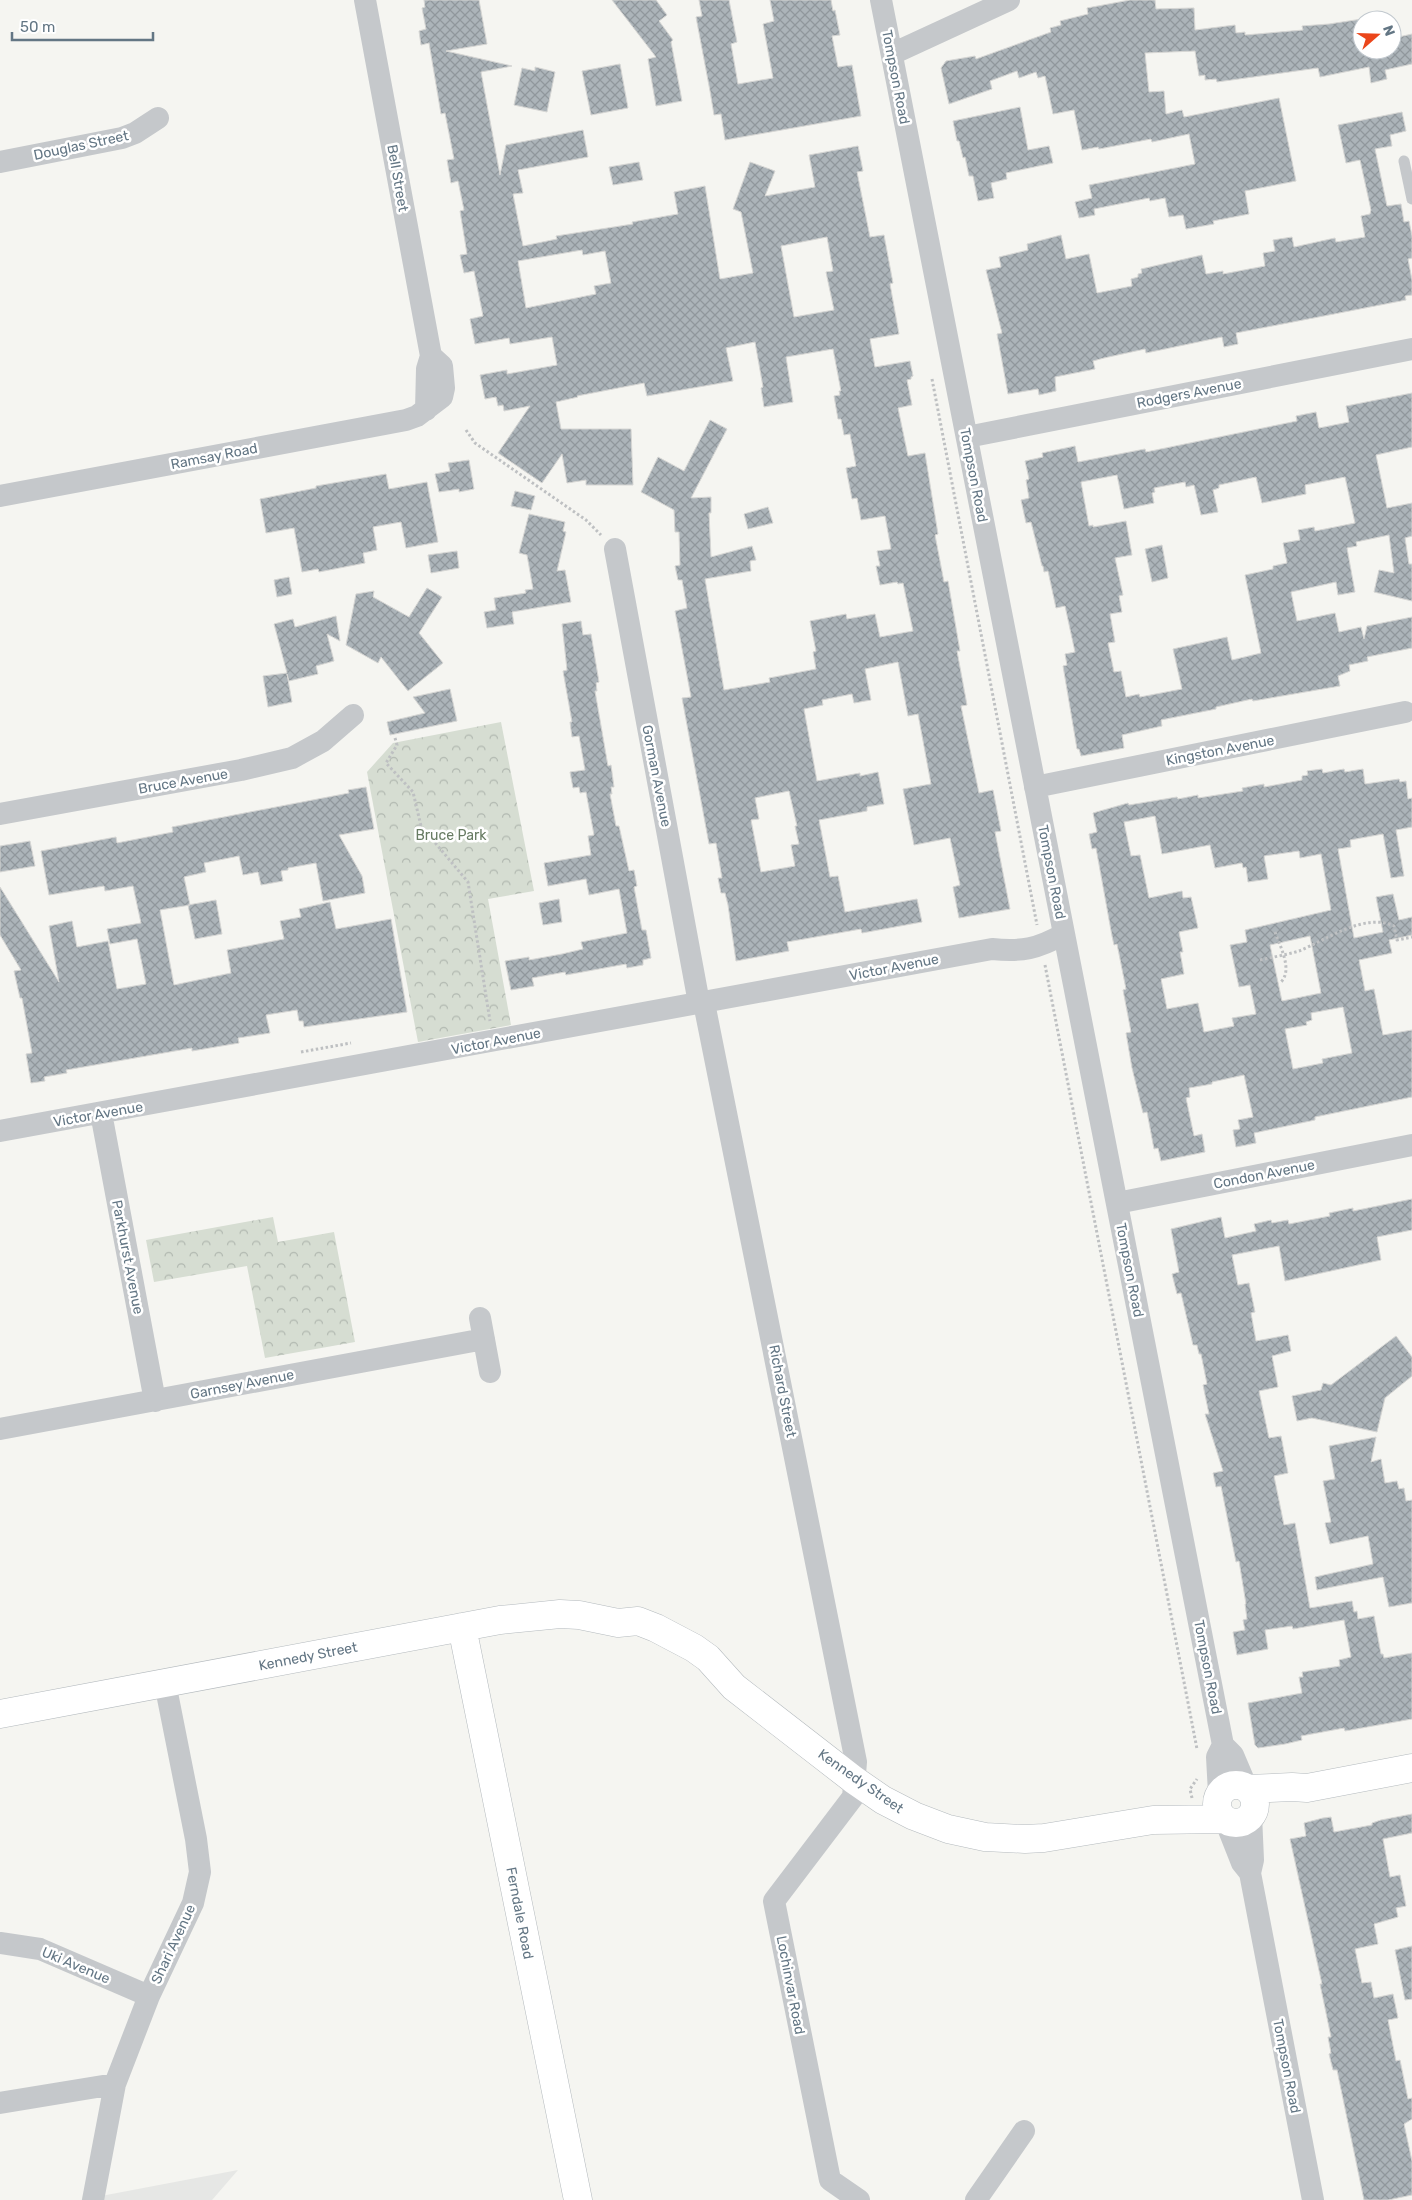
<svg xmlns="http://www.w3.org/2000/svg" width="1412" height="2200" font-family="Rubik,sans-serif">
<defs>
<pattern id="forest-crowns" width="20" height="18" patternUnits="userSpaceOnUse" patternTransform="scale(1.25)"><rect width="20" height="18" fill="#d6ddd2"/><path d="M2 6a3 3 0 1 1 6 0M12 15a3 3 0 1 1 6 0" fill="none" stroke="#b1b8b0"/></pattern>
<pattern id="building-cross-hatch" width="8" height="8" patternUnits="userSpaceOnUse" patternTransform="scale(1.25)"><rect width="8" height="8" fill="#acb4b9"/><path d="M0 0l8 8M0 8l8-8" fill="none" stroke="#90979c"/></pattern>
</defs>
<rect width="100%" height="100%" fill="#f5f5f1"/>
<path fill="#e6e7e5" d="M238,2170L212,2200H80Z"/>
<path fill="url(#forest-crowns)" d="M501,722L534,891L488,899L511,1025L418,1042L367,772L393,743Z
M273,1217L278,1242L334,1232L355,1342L265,1358L247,1266L154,1282L146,1240Z"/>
<path fill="url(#building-cross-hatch)" stroke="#d6d6d4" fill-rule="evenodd" d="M424,0H479L487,44L446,51L512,66L481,72L500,175L506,145L583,130L588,157L518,170L523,193L513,194L523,246L557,239L556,236L633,224L632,222L678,214L674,192L705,186L720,279L753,273L741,212L733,209L750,162L775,171L765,196L815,187L809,155L858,146L863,171L857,172L870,237L884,235L893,283L890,284L899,334L870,339L875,367L910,361L913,376L911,377V379L907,380L912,405L898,408L908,456L925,453L938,534L935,535L944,582L948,581L960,651H957L967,705L961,706L979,793L993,790L1001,831L995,832L1010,909L959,918L953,887L960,885L950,838L914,845L903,789L931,784L918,714L908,716L898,662L865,669L871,700L854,703L852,694L822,700L823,705L804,709L817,781L860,773V776L878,772L884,804L867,807V811L819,820L830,877L838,876L845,912L917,899L922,922L862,933L861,929L787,942L789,951L736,961L728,905L725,893H721L718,878H722L716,843L709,844L682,698L691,697L675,611L687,608L682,580H678L675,566L680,565L679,532H675L674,510L641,492L658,457L684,471L710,420L727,429L691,498L711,497V513H709L711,557L752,546L756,560L750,561L751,571L705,579L724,690L770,682L769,678L816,669L813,652L816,651L810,621L846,614L847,619L875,614L880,637L913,631L903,583L898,584L897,582L880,585L876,566H880L877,551L891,549L885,516L861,520L857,498L852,499L846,468L856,466L850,434L844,435L841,419H838L834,396L840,395L839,391H841L833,349L786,357L793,402L764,407L761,388L763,387L755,342L726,348L733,381L647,396L644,383L577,396L578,397L556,402L561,429H631L633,485H586V480L567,483L562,454L542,483L498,453L530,406L504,411L503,405L498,406L496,397L485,399L480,375L507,370V374L557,365L552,337L510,344L509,338L475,344L470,319L483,316L474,271L464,273L460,255L467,254L460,211L464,210L458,181L451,183L447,160L454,159L445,113L441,114L429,43L421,45L419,31L426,29L422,8L425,7ZM827,237L833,271L826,272L834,310L794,317L781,246ZM582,250L583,255L605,251L611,283L594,286L596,294L526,308L518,261ZM789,791L797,826H795L799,844L791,845L795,866L761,872L751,820L759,819L755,798Z
M612,0H656L667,15L659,21L673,40L671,42L682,101L656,106L648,59L656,57Z
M699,0H729L737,42L731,44L738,84L773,78L763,24L774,21L770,0H831L833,11L835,10L840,35L832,36L838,67L852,65L861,116L725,140L721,114L714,115L710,91L696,17L702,16Z
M1130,0H1155L1156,9L1194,8L1195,30L1235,25L1236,33L1245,32V35L1303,30L1302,26L1329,24L1362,19V50H1396L1394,38L1412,34V64L1385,70L1387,79L1371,83L1369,67L1320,77L1318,68L1217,82L1216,79L1205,80V75L1199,76L1195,51L1145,53L1149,92L1164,91L1166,114L1182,110L1184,117L1279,98L1296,181L1245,191L1249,214L1213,221L1214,224L1186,229L1183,215L1169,217L1165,198L1150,201L1149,198L1094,209L1095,215L1079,218L1075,202L1092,198L1089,185L1195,164L1189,134L1152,142L1151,139L1099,149L1098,147L1082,150L1074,110L1053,114L1045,76L1038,78L1036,72L1019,78L1017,71L990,81L992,89L949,104L941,68L946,61L975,56L976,59L1051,32L1050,28L1061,25L1060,21L1088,14L1087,8Z
M620,64L628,108L591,115L582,71Z
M535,67L555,72L547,112L514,105L522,68L535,71Z
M1020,107L1028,150L1049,146L1053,163L1006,173L1007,179L991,183L994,198L978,201L973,176H969L965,157L963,158L959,141H957L953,121Z
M1402,112L1406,131L1390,135L1392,146L1375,149L1387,206L1401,204L1404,222L1409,221L1412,236V258L1408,259L1412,280V295L1405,296L1406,300L1236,333L1238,344L1224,347L1222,337L1146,353L1145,349L1104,358L1093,361L1095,369L1055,377L1056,391L1039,395L1038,389L1008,394L997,334L1002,333L986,270L1001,267L999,257L1028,250L1027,244L1061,235L1066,259L1089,254L1097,293L1132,286L1131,279L1138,277V274L1142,273L1141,269L1202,255L1206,274L1223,271V274L1265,266L1263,253L1275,251L1273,240L1292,237L1294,247L1335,238L1336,242L1365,237L1361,216L1370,214L1371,210L1360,160L1346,163L1338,125Z
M639,162L643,180L613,185L609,167Z
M1412,393V447L1376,455L1387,508L1412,503V536L1405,538L1409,564H1412V601L1374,592L1379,570L1394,573L1389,535L1356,542L1357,546L1347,548L1355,592L1338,595L1336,582L1291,592L1297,621L1335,613L1339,632L1361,627L1364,639L1367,626L1412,617V648L1367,657L1368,661L1349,665L1350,671L1338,676L1340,686L1253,701L1252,699L1216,707V709L1161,720L1162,726L1122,735L1124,748L1081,756L1079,749H1077L1063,666L1067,665L1065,654L1075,652L1065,606L1056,608L1048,571L1044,572L1043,566H1042L1031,522L1026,523L1021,500L1029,498L1026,480L1029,479L1025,461L1043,457L1042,453L1075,446L1078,462L1145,449L1146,452L1297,421L1296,416L1316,412L1319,428L1349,422L1346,406ZM1117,475L1124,509L1154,503L1152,493L1155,492L1154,488L1185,482L1186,487L1194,485L1201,515L1218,512L1213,490L1219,488V485L1256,477L1262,503L1306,494L1305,485L1345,477L1355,523L1315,531L1314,527L1298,530L1300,540L1283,543L1287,563L1273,566V569L1245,575L1261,653L1232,660L1227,637L1173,649L1182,689L1140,697L1139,694L1126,697L1121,671L1114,672L1108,643L1115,642L1110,614L1122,612L1119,596L1123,595L1115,558L1132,555L1126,521L1093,527V525L1089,526L1081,482Z
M469,460L474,489L459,492V489L439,492L435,474L450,471L448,463Z
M386,474L389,489L427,482L438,542L406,548L401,522L373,527L377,550L363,553L365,563L319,572L318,569L302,572L294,528L266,533L260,499L316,488V486Z
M515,491L535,496L531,510L511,506Z
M768,507L773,523L748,529L744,514Z
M529,514L565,522L563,531L566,532L557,571L565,570L571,602L512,612L514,624L487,628L484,612L496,610L494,598L526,593L525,590L533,589L527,555L519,553Z
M1162,545L1168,578L1152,582L1145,549Z
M457,551L459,568L431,573L428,555Z
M289,577L292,594L277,597L274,580Z
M427,588L442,597L419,633L443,663L408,691L381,657L378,663L346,645L356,594L374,591L373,597L409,617Z
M336,616L340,641L327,634L334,661L316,666L318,674L289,681L287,674L292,702L268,707L263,676L287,673L274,624L293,619L295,627Z
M581,621L583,635L591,634L599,682L596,683L597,691H595L608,766L611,765L614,787H611L612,794H610L616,826H619L629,871L634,870L637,886L634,887L642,930H646L651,958L643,960V965L627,968L626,964L566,975L565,972L532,978L534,986L511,990L505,961L529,957V960L562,954L583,949L581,942L627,933L619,889L589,895L586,879L548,886L544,863L591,855L588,836L594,835L586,792L580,793L579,787L573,788L570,772L585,770L579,736L572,737L570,722H572L563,671L567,670L562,624Z
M450,689L457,721L390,735L387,722L425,713L413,697Z
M1322,769L1323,773L1344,769L1345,772L1363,769L1365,784L1399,779L1400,782L1406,781L1408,799L1412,798V827L1396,830L1404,876L1391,878L1383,834L1350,840L1351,847L1338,849L1354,938L1383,932L1376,897L1393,894L1399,920L1412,917V935L1389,940L1392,953L1359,960L1365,991L1374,989L1383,1035L1412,1030V1097L1315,1117V1120L1254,1133L1256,1143L1236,1147L1233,1130L1240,1129L1238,1120L1253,1117L1244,1075L1212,1082V1084L1189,1088L1190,1097L1186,1098L1194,1136L1202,1134L1205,1152L1161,1161L1158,1148L1154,1149L1147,1112L1143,1113L1132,1068L1126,1033L1131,1032L1123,990L1126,989L1117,944L1114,945L1112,936L1096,848L1092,849L1089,834L1097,832L1093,813L1128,803L1129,805L1177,797L1178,799L1198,795V798L1243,791L1242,788L1264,784V787L1302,780V776L1308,775L1307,771ZM1155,816L1162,854L1210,845L1215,868L1242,863L1243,868L1246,867L1248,882L1268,879L1264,856L1299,851L1300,858L1321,854L1331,910L1245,930L1247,942L1230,945L1239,987L1250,985L1256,1014L1232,1018L1234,1026L1204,1032L1198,1003L1167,1009L1161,979L1184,974L1180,952H1183L1179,932L1198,928L1191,897L1183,898L1182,891L1149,898L1140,855L1131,856L1124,822ZM1310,936L1321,993L1282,1001L1270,945ZM1343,1007L1352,1053L1322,1059L1323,1063L1293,1069L1285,1029L1307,1025L1306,1022L1312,1020L1311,1013Z
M366,787L374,829L339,835L362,876L365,893L323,901L316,863L288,868V870L281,871L283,881L261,885L258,872L243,875L239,856L204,863L206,872L184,877L190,905L160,910L174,985L231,973L227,950L284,939L280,921L301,917L299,909L330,902L336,929L391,919L407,1012L304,1027L303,1021H299L297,1010L266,1015L270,1033L238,1038L239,1043L192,1051V1048L66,1070L67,1073L44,1077L45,1081L31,1083L26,1054L32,1053L22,998H20L14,971L21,970L0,935V887L59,982L49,926L72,921L77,947L108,941L117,989L146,984L137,939L110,944L107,929L141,923L133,886L105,891L104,886L49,895L41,851L116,837L117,843L173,832L172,827L349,793L348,790Z
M30,841L35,866L0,872V846Z
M559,899L562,922L543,925L539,903Z
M216,900L222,934L195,939L188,905Z
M1412,1199V1230L1377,1237L1381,1260L1285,1281L1279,1246L1232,1255L1238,1285L1249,1283L1255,1312L1251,1313L1256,1341L1288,1335L1291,1351L1272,1356L1278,1387L1259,1391L1269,1438L1281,1436L1288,1473L1274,1476L1284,1525L1295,1523L1310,1608L1352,1601L1354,1612L1357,1611L1358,1619L1374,1616L1381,1654H1383L1384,1658L1412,1653V1719L1345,1731L1344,1728L1301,1736L1302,1740L1285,1744L1258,1748L1255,1745L1248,1703L1302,1693L1299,1677H1303L1302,1672L1340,1666L1339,1660L1351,1657L1344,1620L1293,1629L1292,1626L1265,1630L1268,1649L1237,1655L1233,1632L1245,1630L1243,1620L1247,1619L1245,1604H1246L1239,1561L1236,1562L1221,1486L1216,1487L1213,1473L1223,1471L1205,1414H1209L1203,1385L1207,1384L1201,1354H1199L1197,1345H1193L1181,1293L1177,1294L1172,1274L1179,1272L1171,1229L1221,1217L1225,1238L1256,1231L1254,1224L1271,1220L1272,1223L1288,1220L1289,1224L1330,1216L1329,1213L1353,1208V1211Z
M1396,1336L1412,1357V1376L1385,1398L1377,1432L1312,1418L1297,1421L1292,1396L1321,1390L1323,1383L1331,1385Z
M1376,1437L1371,1462L1381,1459L1385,1483L1397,1481L1399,1489L1404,1488L1406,1501L1412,1500V1603L1389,1607L1383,1577L1317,1590L1315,1577L1373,1564L1368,1536L1330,1544L1325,1523L1331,1522L1323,1481L1335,1479L1329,1446Z
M1412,1814V1833L1383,1839L1390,1877L1400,1875L1406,1906L1396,1908L1398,1917L1374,1924L1378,1944L1355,1949L1362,1983L1371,1982L1374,1998L1393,1994L1398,2018L1388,2020L1396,2061L1400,2060L1408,2099L1412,2098V2119L1404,2124L1412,2161V2195L1388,2200H1364L1337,2070H1333L1329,2054L1331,2053L1328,2037H1331L1320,1984H1322L1290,1839L1306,1836L1304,1823L1323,1818L1331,1817L1334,1832L1372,1825V1823L1381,1820Z
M1412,1946V1999L1405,2000L1395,1950Z"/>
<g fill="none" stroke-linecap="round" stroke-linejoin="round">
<g stroke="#b4babe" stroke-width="29">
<path id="secondary" d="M462,1627L578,2200
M0,1714L500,1620L560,1614L579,1615L618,1623L638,1621L656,1628L694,1648L708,1658L734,1687L854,1780L883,1800L914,1816L948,1829L985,1837L1025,1839L1044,1838L1153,1820L1223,1819
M1217 1804a19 19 0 1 1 38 0a19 19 0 1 1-38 0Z
M1248,1789L1292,1787L1307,1788L1412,1768"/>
</g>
<path stroke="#bec0c2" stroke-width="3" stroke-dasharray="2.5 2.5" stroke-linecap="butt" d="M932,379L1037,925
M466,430L475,443L586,520L601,535
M395,738L397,745L386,763L413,792L421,826L468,882L490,1021
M1275,932C1280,946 1293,970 1281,982
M1260,960C1273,957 1286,955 1299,951C1326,940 1365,912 1394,926L1397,940L1412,937
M1045,965L1197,1749
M301,1052L351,1043
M1192,1798L1190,1789L1197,1779"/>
<path stroke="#c5c8cb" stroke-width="11" d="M1404,161L1412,199"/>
<path stroke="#c5c8cb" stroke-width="22" d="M365,0L431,356L427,369L426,410
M881,0L1223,1745L1233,1755L1247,1788
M892,54L1009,0
M0,162L122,138L135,133L158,118
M967,437L1412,349
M0,496L406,420L417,416L442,397L444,388L442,366L431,356
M615,549L699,1003
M1035,787L1405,712
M0,814L241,770L292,758L323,741L353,715
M704,1003L856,1762L853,1797L774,1901L830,2180L859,2200
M101,1113L155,1401
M0,1131L992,949C1022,952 1037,949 1064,934
M1117,1203L1412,1145
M480,1318L490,1372
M0,1429L484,1339
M1219,1793L1217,1757L1223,1745
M1251,1815L1253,1860L1250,1873L1313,2200
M1225,1820L1242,1863L1250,1873
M0,1943L40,1949L149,1996
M0,2103L115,2084
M93,2200L115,2084L149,1996L193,1903L200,1872L196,1839L165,1683
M976,2200L1024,2131"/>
<use href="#secondary" stroke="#fff" stroke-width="28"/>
</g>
<g text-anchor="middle" stroke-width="5" stroke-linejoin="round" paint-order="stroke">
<g font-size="14" fill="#637684" stroke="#fff">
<text transform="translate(896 77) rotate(79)" y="5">Tompson Road</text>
<text transform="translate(81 145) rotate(-12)" y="5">Douglas Street</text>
<text transform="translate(398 178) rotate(80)" y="5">Bell Street</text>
<text transform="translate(1189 393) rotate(-11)" y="5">Rodgers Avenue</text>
<text transform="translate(214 456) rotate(-11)" y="5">Ramsay Road</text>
<text transform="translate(974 475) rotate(79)" y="5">Tompson Road</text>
<text transform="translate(1220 750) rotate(-11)" y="5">Kingston Avenue</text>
<text transform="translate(657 776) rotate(79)" y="5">Gorman Avenue</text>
<text transform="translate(183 781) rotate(-10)" y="5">Bruce Avenue</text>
<text transform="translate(1052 872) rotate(79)" y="5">Tompson Road</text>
<text transform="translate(894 967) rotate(-11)" y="5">Victor Avenue</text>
<text transform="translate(496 1041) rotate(-11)" y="5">Victor Avenue</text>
<text transform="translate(98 1114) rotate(-10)" y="5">Victor Avenue</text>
<text transform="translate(1264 1174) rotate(-11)" y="5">Condon Avenue</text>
<text transform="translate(128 1257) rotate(79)" y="5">Parkhurst Avenue</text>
<text transform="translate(1130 1270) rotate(79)" y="5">Tompson Road</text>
<text transform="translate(242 1384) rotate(-11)" y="5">Garnsey Avenue</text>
<text transform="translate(783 1391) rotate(79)" y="5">Richard Street</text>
<text transform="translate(308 1656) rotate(-11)" y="5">Kennedy Street</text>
<text transform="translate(1208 1667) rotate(79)" y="5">Tompson Road</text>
<text transform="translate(861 1781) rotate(35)" y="5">Kennedy Street</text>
<text transform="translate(520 1913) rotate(79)" y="5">Ferndale Road</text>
<text transform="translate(173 1944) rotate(-65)" y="5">Shari Avenue</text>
<text transform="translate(76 1965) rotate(23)" y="5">Uki Avenue</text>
<text transform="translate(791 1985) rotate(79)" y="5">Lochinvar Road</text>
<text transform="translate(1287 2066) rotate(79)" y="5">Tompson Road</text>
</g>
<g font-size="14" fill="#677b62" stroke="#fff">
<text x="451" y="840">Bruce Park</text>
</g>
</g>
<g transform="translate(1377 35) rotate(70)"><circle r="24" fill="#ffffff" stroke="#c1c8ce"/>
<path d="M0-4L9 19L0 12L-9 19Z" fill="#eb461b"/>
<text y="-8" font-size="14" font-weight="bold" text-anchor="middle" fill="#637684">N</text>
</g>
<path d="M12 32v8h141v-8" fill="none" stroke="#637684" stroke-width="2.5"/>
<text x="20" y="32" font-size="15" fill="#637684" stroke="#ffffff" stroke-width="4" paint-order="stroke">50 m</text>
</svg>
